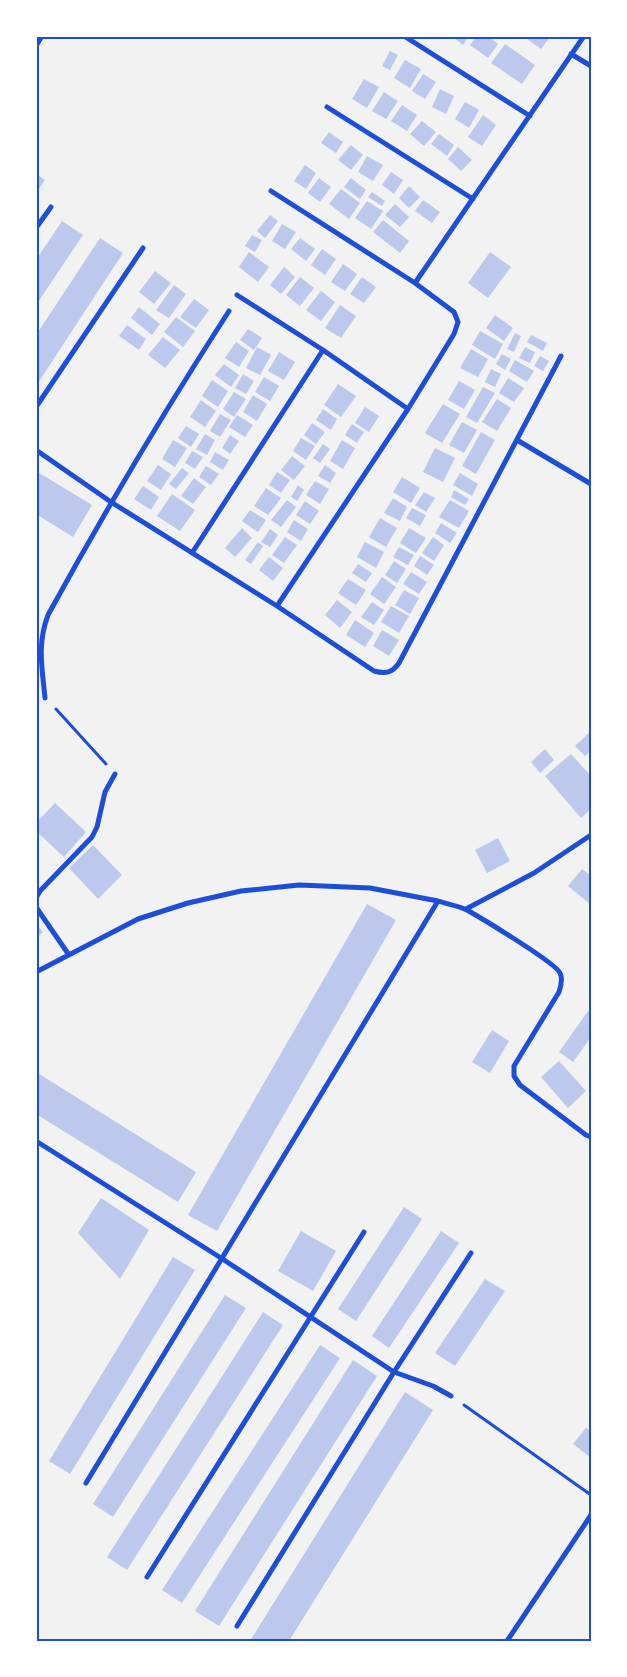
<svg xmlns="http://www.w3.org/2000/svg" width="627" height="1677" font-family="Arial,sans-serif">
<rect width="100%" height="100%" fill="#f2f2f2"/>
<path fill="#bdc9ec" d="M452,36H469L463,45Z
M477,36H488L498,44L488,58L470,45Z
M523,36H548L550,37L541,49Z
M505,44L535,65L522,84L491,63Z
M390,51L398,55L390,70L382,66Z
M405,60L421,69L410,88L394,78Z
M423,74L436,82L425,99L412,91Z
M364,79L379,87L367,108L352,99Z
M440,89L454,96L446,114L432,107Z
M384,92L398,101L386,119L372,111Z
M465,102L479,110L469,128L455,119Z
M402,105L417,115L407,131L391,121Z
M483,115L496,125L482,146L468,137Z
M422,121L436,132L424,146L410,134Z
M329,132L343,142L336,153L321,143Z
M439,134L454,145L447,156L431,144Z
M351,145L363,155L351,170L338,160Z
M458,147L472,160L461,171L448,159Z
M367,156L383,165L373,181L358,172Z
M305,165L316,173L306,189L294,181Z
M391,172L403,180L394,194L382,185Z
M36,174L45,180L36,193Z
M319,178L331,187L320,202L308,193Z
M351,178L366,190L360,199L344,187Z
M409,186L420,197L409,208L399,198Z
M341,189L360,203L349,219L329,204Z
M372,192L385,201L382,206L368,197Z
M423,200L440,212L432,223L415,211Z
M367,201L383,211L371,229L355,218Z
M395,204L409,217L400,227L385,215Z
M270,215L278,221L265,238L257,231Z
M383,220L409,241L400,253L373,232Z
M62,221L83,235L36,305V260Z
M282,224L296,232L285,249L272,241Z
M252,235L262,240L255,252L245,246Z
M100,238L123,253L36,386V335Z
M300,238L315,249L306,261L291,249Z
M322,249L336,259L325,275L311,265Z
M249,252L269,267L258,282L239,267Z
M490,252L511,267L488,298L468,283Z
M343,264L357,274L345,291L331,282Z
M284,267L295,277L281,294L270,285Z
M155,271L171,283L154,304L139,292Z
M300,277L314,288L300,306L286,295Z
M362,277L376,287L364,303L350,294Z
M174,285L186,294L169,318L156,310Z
M321,291L335,302L321,321L306,310Z
M194,299L209,310L196,328L180,317Z
M340,305L356,316L341,338L325,328Z
M139,307L160,324L152,335L131,318Z
M495,315L513,328L504,341L486,328Z
M176,317L195,331L183,347L164,332Z
M127,325L146,339L139,350L119,336Z
M248,329L262,338L254,350L240,340Z
M480,331L503,344L495,359L472,345Z
M515,333L521,336L514,352L507,349Z
M531,335L547,343L543,351L527,342Z
M163,337L180,350L165,368L148,355Z
M236,342L249,351L239,367L225,358Z
M257,347L271,355L260,375L246,368Z
M525,347L535,352L530,363L519,358Z
M471,349L488,359L478,377L460,368Z
M279,352L295,362L284,380L268,371Z
M502,354L511,359L505,370L496,364Z
M540,356L549,361L543,371L534,366Z
M515,360L534,371L527,382L509,371Z
M224,364L239,375L231,387L215,375Z
M491,369L501,374L495,387L485,382Z
M243,374L254,381L246,394L235,388Z
M264,377L279,386L270,401L255,392Z
M508,378L524,388L514,402L499,393Z
M212,380L228,391L218,407L202,396Z
M459,381L475,390L464,409L448,400Z
M338,384L356,396L341,417L324,405Z
M483,387L495,393L477,423L466,417Z
M234,392L246,399L234,417L223,409Z
M253,395L267,404L257,421L243,412Z
M497,399L511,408L497,431L482,422Z
M201,400L216,411L205,427L190,417Z
M443,404L460,414L442,443L425,433Z
M365,407L379,416L369,432L355,423Z
M323,409L337,419L331,430L316,420Z
M220,414L231,420L220,437L210,431Z
M237,415L253,425L245,437L229,427Z
M462,422L477,430L464,453L449,445Z
M312,423L325,432L316,444L304,435Z
M352,424L364,432L357,443L345,435Z
M186,426L199,434L191,447L178,438Z
M481,432L495,440L476,474L462,466Z
M205,434L215,440L207,455L196,449Z
M230,435L239,441L230,454L222,448Z
M301,438L315,446L306,460L293,451Z
M173,440L187,448L175,467L162,459Z
M342,440L355,448L343,469L330,461Z
M323,444L330,449L320,463L313,458Z
M435,448L455,458L443,482L423,472Z
M192,451L203,457L195,469L185,463Z
M215,452L229,460L223,470L210,462Z
M292,456L305,466L294,480L281,470Z
M158,465L171,474L161,490L147,481Z
M325,465L336,473L330,483L318,476Z
M206,466L219,474L211,485L199,477Z
M182,468L189,473L176,489L169,484Z
M36,471L92,505L73,537L36,514Z
M277,472L290,480L281,493L269,485Z
M460,473L478,484L472,496L453,485Z
M402,477L420,488L411,503L393,492Z
M194,478L206,487L193,504L181,496Z
M315,481L329,489L320,504L306,495Z
M298,485L304,490L297,501L291,497Z
M143,486L159,497L151,510L134,499Z
M266,488L281,498L268,515L254,506Z
M454,490L469,499L465,505L451,497Z
M424,492L435,498L426,512L415,505Z
M172,494L195,510L180,531L157,516Z
M393,498L407,507L400,521L384,513Z
M287,500L296,507L281,527L271,520Z
M450,500L469,511L459,528L439,517Z
M305,501L319,511L310,524L296,515Z
M412,508L426,515L420,526L406,518Z
M250,510L266,520L258,532L242,521Z
M380,518L397,528L386,547L369,537Z
M294,520L308,529L301,541L287,532Z
M441,523L457,533L450,543L435,533Z
M242,528L252,538L235,557L225,548Z
M409,528L426,538L416,553L400,543Z
M270,529L278,535L270,547L261,542Z
M285,537L297,545L284,563L272,555Z
M433,537L444,545L434,561L422,553Z
M258,542L263,546L251,564L245,560Z
M365,542L384,552L376,568L357,557Z
M399,547L414,555L408,565L393,557Z
M420,556L434,565L427,575L414,566Z
M269,557L283,568L273,581L259,570Z
M394,561L406,569L397,583L385,575Z
M358,564L372,573L366,582L352,573Z
M411,572L427,582L419,594L403,584Z
M382,577L396,587L384,604L370,594Z
M348,579L366,590L356,605L338,593Z
M404,590L419,598L410,614L395,605Z
M337,600L352,612L340,628L325,615Z
M372,602L384,610L374,625L361,617Z
M391,606L409,616L399,633L381,622Z
M355,620L374,633L365,647L346,635Z
M382,630L399,640L389,656L373,646Z
M591,731V751L585,756L575,746Z
M545,749L554,760L540,773L531,762Z
M571,754L591,776V809L581,818L545,776Z
M55,803L86,832L64,857L36,831V823Z
M498,838L510,861L487,873L475,850Z
M93,845L122,875L98,899L69,868Z
M582,869L591,876V905L568,886Z
M367,904L396,920L217,1231L188,1215Z
M36,924L43,932L36,938Z
M588,1011L591,1013V1037L573,1062L559,1052Z
M492,1030L509,1041L490,1073L472,1062Z
M559,1061L586,1091L568,1108L541,1077Z
M36,1072L196,1172L178,1202L36,1114Z
M101,1198L149,1230L120,1279L78,1233Z
M404,1207L422,1219L356,1321L338,1309Z
M301,1231L336,1251L313,1291L278,1271Z
M441,1231L459,1243L389,1348L372,1336Z
M173,1257L195,1270L70,1474L49,1461Z
M485,1279L505,1291L455,1366L435,1353Z
M225,1295L246,1308L113,1517L93,1504Z
M263,1312L283,1325L127,1570L107,1557Z
M320,1345L340,1358L182,1603L162,1590Z
M353,1360L377,1376L219,1626L195,1611Z
M405,1392L433,1410L289,1641H250Z
M586,1428L591,1431V1458L573,1444Z"/>
<g fill="none" stroke-linecap="round" stroke-linejoin="round">
<path stroke="#1d4ed8" stroke-width="3" d="M56,709L106,764
M464,1405L591,1495"/>
<path stroke="#1d4ed8" stroke-width="5" d="M404,36L530,116
M36,46L42,36
M571,54L591,66
M327,107L473,199
M271,191L415,283L454,312L458,322L454,334L408,409L277,606
M36,228L51,207
M415,283L584,36
M237,295L323,350L408,409
M36,407L143,248
M517,440L591,484
M36,450L111,502L277,606L374,671C386,674 392,673 399,663L561,356
M192,553L323,350
M45,698C42,667 37,644 48,615C105,511 165,410 229,311
M36,898L40,891L92,837L97,827L105,792L115,774
M36,906L38,910L69,955
M466,909L534,873L591,835
M36,972L138,919L188,903L241,891L299,885L370,888L438,901
M36,1141L221,1258L394,1372L433,1386L451,1396
M86,1483L438,901C447,904 459,906 467,910C481,918 556,963 560,973C563,979 561,986 559,992L514,1066V1076L520,1085L586,1135L591,1137
M147,1577L364,1232
M237,1626L394,1372L471,1253
M507,1641L591,1515"/>
</g>
<rect width="627" height="1677" fill="none" stroke="#ffffff" stroke-width="75"/>
<rect x="38" y="38" width="552" height="1602" fill="none" stroke="#1d4ed8" stroke-width="2"/>
</svg>
